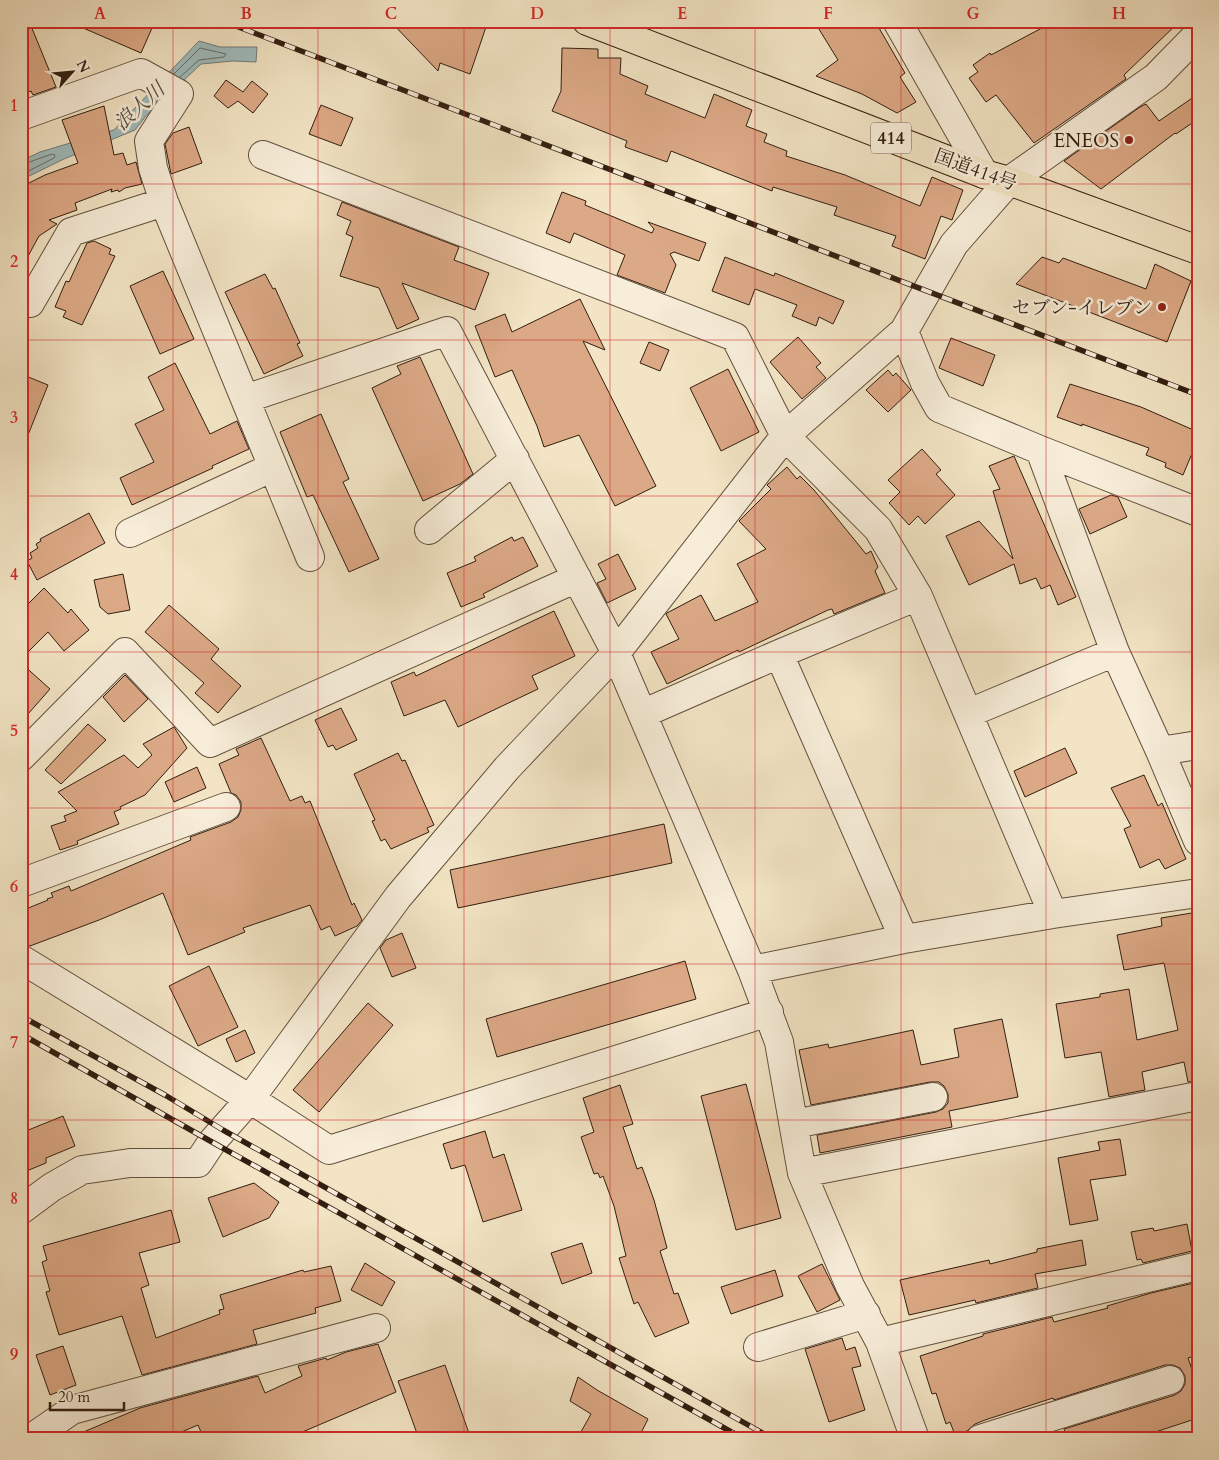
<svg xmlns="http://www.w3.org/2000/svg" width="1219" height="1460" font-family="Cardo,'Noto Serif JP',serif">
<rect width="100%" height="100%" fill="#f2e4c4"/>
<filter id="stains"><feTurbulence type="fractalNoise" baseFrequency=".004" numOctaves="4"/><feColorMatrix values="0 0 0 0 .2 0 0 0 0 .09 0 0 0 0 .02 0 0 0 .5 -.17"/></filter>
<radialGradient id="worn" r=".72"><stop offset=".6" stop-color="#630" stop-opacity="0"/><stop offset="1" stop-color="#630" stop-opacity=".3"/></radialGradient>
<path fill="#9fbcbd" stroke="#737d78" d="M199,41L220,47H257L256,62L233,61L201,64L146,116L135,130L64,159L21,180V161L40,152L114,130Z"/>
<g fill="none" stroke-linecap="round" stroke-linejoin="round">
<path stroke="#686d66" stroke-width="1" d="M174,74L200,48L226,54L224,57L199,60L180,77
M21,165L52,154L55,155L54,158L21,175"/>
</g>
<path fill="#dca986" stroke="#321e10" d="M21,21H29L56,87L33,95L31,91L21,95Z
M67,21H136L152,28L141,53Z
M390,21H488L470,74L440,63L438,71Z
M814,21H875L905,73L900,77L916,102L897,113L862,94L816,76L838,60Z
M1055,21H1180L1124,75L1126,79L1034,143L996,95L986,102L969,78L978,72L973,65L990,53L991,55Z
M562,48L598,49V58H621L620,74L648,86L645,94L705,118L714,94L752,110L746,126L767,134L764,142L787,151L786,156L845,175L920,206L932,177L963,190L952,220L941,216L925,259L892,246L896,236L834,215L837,207L773,187L772,191L671,151L667,162L625,147L627,141L552,111L561,91Z
M226,80L243,92L252,81L268,94L253,113L238,101L228,108L214,96Z
M1198,94V119L1176,134L1175,133L1101,189L1064,161L1140,107L1146,104L1159,121Z
M321,105L353,118L341,146L309,134Z
M104,106L114,155L123,153L127,165L136,162L142,184L125,188L119,192L118,190L111,192L112,189L75,203L77,210L49,220L57,224L39,236L21,269V187L45,175L78,163L62,120Z
M189,127L202,163L171,174L165,144L173,133Z
M562,192L586,201L585,205L652,233L654,229L648,222L706,243L699,261L674,252L670,254L676,265L665,293L617,275L625,255L574,233L570,243L546,233Z
M342,202L459,247L454,260L489,273L475,310L402,283L419,319L397,329L379,288L340,276L353,237L346,234L351,221L337,215Z
M94,241L111,249L109,254L115,256L82,325L63,317L66,311L55,307L66,281L69,282L87,243Z
M725,257L774,276L775,273L844,301L833,324L819,317L816,326L792,316L797,305L755,289L749,305L712,291Z
M1042,257L1059,263L1063,258L1146,289L1155,264L1191,281L1167,342L1016,284Z
M163,271L194,339L160,354L130,286Z
M265,274L273,289L275,288L300,343L297,344L303,356L264,374L225,292Z
M580,299L605,350L583,341L656,486L615,506L579,435L544,447L537,426L512,370L495,377L475,326L505,314L512,332Z
M798,337L821,363L816,367L826,378L802,399L770,362Z
M951,338L995,355L983,386L939,368Z
M649,342L669,350L660,371L640,363Z
M420,357L473,474L460,484L423,501L372,388L401,374L397,366Z
M175,363L210,434L237,421L249,449L212,466L213,468L132,505L120,478L154,462L135,424L164,410L148,377Z
M728,369L759,432L721,451L690,388Z
M888,370L893,376L896,373L911,390L888,412L866,390Z
M21,374L48,385L22,450H21Z
M1070,384L1141,407L1198,432V439L1183,475L1165,467L1166,463L1146,455L1149,448L1082,424V426L1057,417Z
M321,414L349,479L343,482L379,559L349,572L313,495L307,497L280,432Z
M922,449L941,470L936,474L955,495L925,524L918,516L909,525L889,503L900,492L888,480Z
M1014,456L1076,597L1058,605L1050,585L1041,589L1036,578L1020,584L1014,564L969,585L946,536L979,521L1013,559L993,491L1000,489L989,466Z
M787,467L797,479L800,476L814,490L866,554L871,551L878,567L875,571L885,593L834,614L832,609L828,610L739,652L738,650L667,684L651,652L679,639L666,614L667,613L701,595L715,621L758,602L737,564L766,549L739,521L771,489L767,485Z
M1111,495L1118,497L1127,517L1090,534L1079,509Z
M89,513L105,543L37,580L27,561L32,558L30,553L38,548L36,544L41,541L40,539Z
M512,537L514,541L523,537L538,566L483,594L485,597L461,607L447,573L476,561L474,557Z
M618,554L636,589L607,603L597,583L606,579L598,564Z
M123,574L130,610L108,614L100,607L94,580Z
M44,588L68,613L71,609L89,630L64,651L48,632L21,659V611Z
M169,605L219,649L211,659L241,686L218,713L195,693L204,683L145,632Z
M554,611L575,656L532,676L538,689L458,727L445,700L404,716L391,682L414,672L416,676Z
M21,663L50,689L21,722Z
M125,675L148,699L124,722L103,697Z
M341,708L357,740L336,750L333,745L328,747L315,720Z
M88,724L106,740L61,784L45,770Z
M174,727L187,748L145,795L120,807L121,809L114,812L119,824L77,841L78,844L60,850L51,826L66,821L64,816L77,811L58,792L124,755L138,768L152,755L143,744Z
M261,738L290,801L302,796L305,803L310,801L352,905L354,903L362,920L357,926L335,936L330,926L321,930L310,905L243,928L245,932L188,955L163,893L99,920L30,946L21,943V911L48,900L47,899L53,897L51,893L69,886L71,891L191,840L190,837L231,822L238,817L241,810V802L236,795L231,793L219,764L239,755L236,749Z
M1065,748L1077,773L1025,797L1014,771Z
M398,753L402,761L405,760L434,825L427,828L429,832L391,849L385,839L381,841L372,821L375,820L354,774Z
M197,767L206,788L174,802L165,782Z
M1144,775L1158,806L1162,803L1186,859L1165,869L1159,859L1140,868L1124,829L1131,826L1111,788Z
M664,824L672,863L458,908L450,870Z
M1198,912V949L1192,950L1198,979V1081L1188,1082L1184,1062L1142,1072L1145,1090L1109,1097L1101,1052L1065,1058L1056,1004L1100,997V994L1129,989L1137,1040L1178,1030L1164,963L1124,970L1117,935L1162,926L1161,918Z
M402,933L416,968L392,977L380,948L386,940Z
M685,961L696,999L497,1057L486,1019Z
M209,966L238,1027L198,1046L169,986Z
M368,1003L393,1025L319,1112L293,1090Z
M1002,1019L1018,1097L949,1111L952,1127L820,1153L817,1135L936,1112L943,1109L948,1103V1094L944,1086L939,1082H930L811,1105L799,1050L828,1044L829,1048L913,1030L921,1065L959,1057L954,1029Z
M245,1030L255,1053L236,1062L226,1039Z
M746,1084L781,1218L736,1230L701,1096Z
M620,1085L633,1124L623,1127L637,1169L642,1167L654,1200L667,1248L660,1251L674,1294L678,1293L689,1323L655,1337L638,1302L634,1304L619,1258L626,1256L614,1206L603,1176L600,1178L598,1173L594,1174L581,1137L594,1132L583,1098Z
M63,1116L75,1146L46,1158V1163L29,1170L21,1150V1133Z
M485,1131L493,1158L504,1154L522,1210L483,1222L465,1165L451,1169L443,1144Z
M1120,1139L1126,1175L1090,1180L1098,1220L1070,1225L1058,1158L1100,1150L1098,1142Z
M254,1183L279,1202L269,1218L223,1237L208,1198Z
M171,1210L180,1242L139,1253L149,1285L141,1288L156,1338L220,1314L219,1310L224,1309L220,1295L303,1270L304,1272L331,1266L341,1301L315,1308L316,1313L253,1330L257,1344L142,1375L122,1316L59,1335L46,1292L50,1291L42,1262L47,1260L43,1246Z
M1187,1224L1192,1251L1143,1263L1141,1259L1137,1260L1131,1232L1153,1228L1154,1231Z
M1082,1240L1086,1265L1035,1274L1038,1288L976,1303L975,1300L909,1315L900,1280L989,1260L990,1264L1037,1252V1249Z
M582,1243L592,1273L562,1284L551,1253Z
M365,1263L395,1282L382,1306L351,1290Z
M822,1264L840,1300L817,1312L798,1276Z
M775,1270L783,1296L731,1314L721,1287Z
M1198,1282V1355L1188,1358L1198,1387V1418L1134,1439H1067L1064,1429L1175,1395L1181,1391L1185,1384V1376L1180,1368L1173,1365H1165L1054,1400L1053,1398L985,1420L975,1424L967,1431L955,1435L950,1422L946,1424L936,1393L932,1394L920,1356L983,1336V1334L1052,1317L1054,1322L1108,1308L1107,1306L1151,1293Z
M842,1338L846,1350L855,1347L861,1366L852,1368L865,1410L829,1422L805,1349Z
M378,1344L396,1392L286,1439H204L198,1425L165,1439H67L140,1408L258,1376L265,1393L302,1376L298,1366L326,1358L327,1360L346,1352Z
M63,1346L76,1385L50,1395L36,1355Z
M445,1365L471,1439H419L398,1381Z
M578,1377L597,1390L648,1419L640,1435L634,1439H577L591,1414L570,1401Z"/>
<g fill="none" stroke-linecap="round" stroke-linejoin="round">
<g stroke="#62503d" stroke-width="30">
<path id="minor" d="M897,21L984,174
M21,116L141,73L179,94L149,141L153,168L164,202L310,557
M263,155L735,337L785,436L878,529L918,596L1053,914
M30,303L71,232L164,202
M904,331L925,383L939,408L1040,450L1198,512
M245,399L447,331L616,653L752,970L779,1042L802,1173L850,1286L880,1342L915,1439
M1040,450L1115,652L1160,751L1198,841
M429,530L515,459
M130,533L273,467
M779,654L904,939
M969,713L1115,652
M642,714L779,654L918,596
M1160,751L1198,745
M21,757L125,652L210,743L577,578
M21,883L226,807
M21,959L250,1099L329,1150L769,1012
M752,970L904,939L1053,914L1198,893
M794,1124L933,1097
M802,1173L1198,1096
M21,1210L52,1187L82,1170L130,1163H198L212,1142L250,1099L398,897L507,768L616,653L785,436L904,331L954,244L1009,181L1156,77L1198,34
M880,1342L1198,1266
M758,1347L866,1314
M30,1439L72,1410L376,1328
M980,1439L1170,1380"/>
</g>
<g stroke="#321e10" stroke-width="30">
<path id="highway" d="M587,21L984,174L1009,181L1198,250"/>
</g>
<use href="#minor" stroke="#f7edd9" stroke-width="28"/>
<use href="#highway" stroke="#f2e4c4" stroke-width="28"/>
<g stroke="#321e10" stroke-width="5.5">
<path id="rail" d="M223,21L1198,395
M21,1016L165,1095L223,1130L773,1439
M21,1034L212,1142L744,1439"/>
</g>
<use href="#rail" stroke="#f7edd9" stroke-width="4" stroke-dasharray="11" stroke-linecap="butt"/>
</g>
<path fill="none" stroke="#d62828" stroke-width="1" stroke-opacity="0.55" d="M173,21V1439M318,21V1439M464,21V1439M610,21V1439M755,21V1439M901,21V1439M1046,21V1439M21,184H1198M21,340H1198M21,496H1198M21,652H1198M21,808H1198M21,964H1198M21,1120H1198M21,1276H1198"/>
<g fill="#8f2418" stroke="#f7edd9" stroke-width="2">
<circle cx="1129" cy="140" r="5"/>
<circle cx="1162" cy="307" r="5"/>
</g>
<g text-anchor="middle" stroke-width="5" stroke-linejoin="round" paint-order="stroke">
<rect fill="#f7edd9" stroke="#6d5c4c" stroke-width="1" x="871" y="122.5" width="40" height="31" rx="4"/>
<g font-size="18" font-weight="bold" fill="#321e10">
<text x="891" y="144">414</text>
</g>
<g font-size="19" fill="#321e10" stroke="#f7edd9" text-anchor="end">
<text x="1119" y="147">ENEOS</text>
<text x="1152" y="314">セブン-イレブン</text>
</g>
<g font-size="19" fill="#321e10" stroke="#f7edd9">
<text transform="translate(976 169) rotate(20)" y="7">国道414号</text>
</g>
<g font-size="20" font-style="italic" fill="#534d44" stroke="#f7edd9">
<text transform="translate(139 106) rotate(-42)" y="7">浪人川</text>
</g>
</g>
<rect width="1219" height="1460" fill="none" stroke="#f2e4c4" stroke-width="55"/>
<g transform="translate(72 72) rotate(63)" stroke="#f7edd9" stroke-width="4" paint-order="stroke">
<path d="M0-4L9 19L0 12L-9 19Z" fill="#321e10"/>
<text y="-8" font-size="14" font-weight="bold" text-anchor="middle" fill="#321e10">N</text>
</g>
<path d="M50 1402v8h74v-8" fill="none" stroke="#321e10" stroke-width="2.5"/>
<text x="58" y="1402" font-size="15" fill="#321e10" stroke="#f7edd9" stroke-width="4" paint-order="stroke">20 m</text>
<rect x="28" y="28" width="1164" height="1404" fill="none" stroke="#d62828" stroke-width="2"/>
<g font-size="16" text-anchor="middle" font-weight="bold" fill="#d62828">
<text x="100" y="19">A</text>
<text x="246" y="19">B</text>
<text x="391" y="19">C</text>
<text x="537" y="19">D</text>
<text x="682" y="19">E</text>
<text x="828" y="19">F</text>
<text x="973" y="19">G</text>
<text x="1119" y="19">H</text>
<text x="14" y="111">1</text>
<text x="14" y="267">2</text>
<text x="14" y="423">3</text>
<text x="14" y="580">4</text>
<text x="14" y="736">5</text>
<text x="14" y="892">6</text>
<text x="14" y="1048">7</text>
<text x="14" y="1204">8</text>
<text x="14" y="1360">9</text>
</g>
<rect width="100%" height="100%" filter="url(#stains)"/>
<rect width="100%" height="100%" fill="url(#worn)"/>
</svg>
